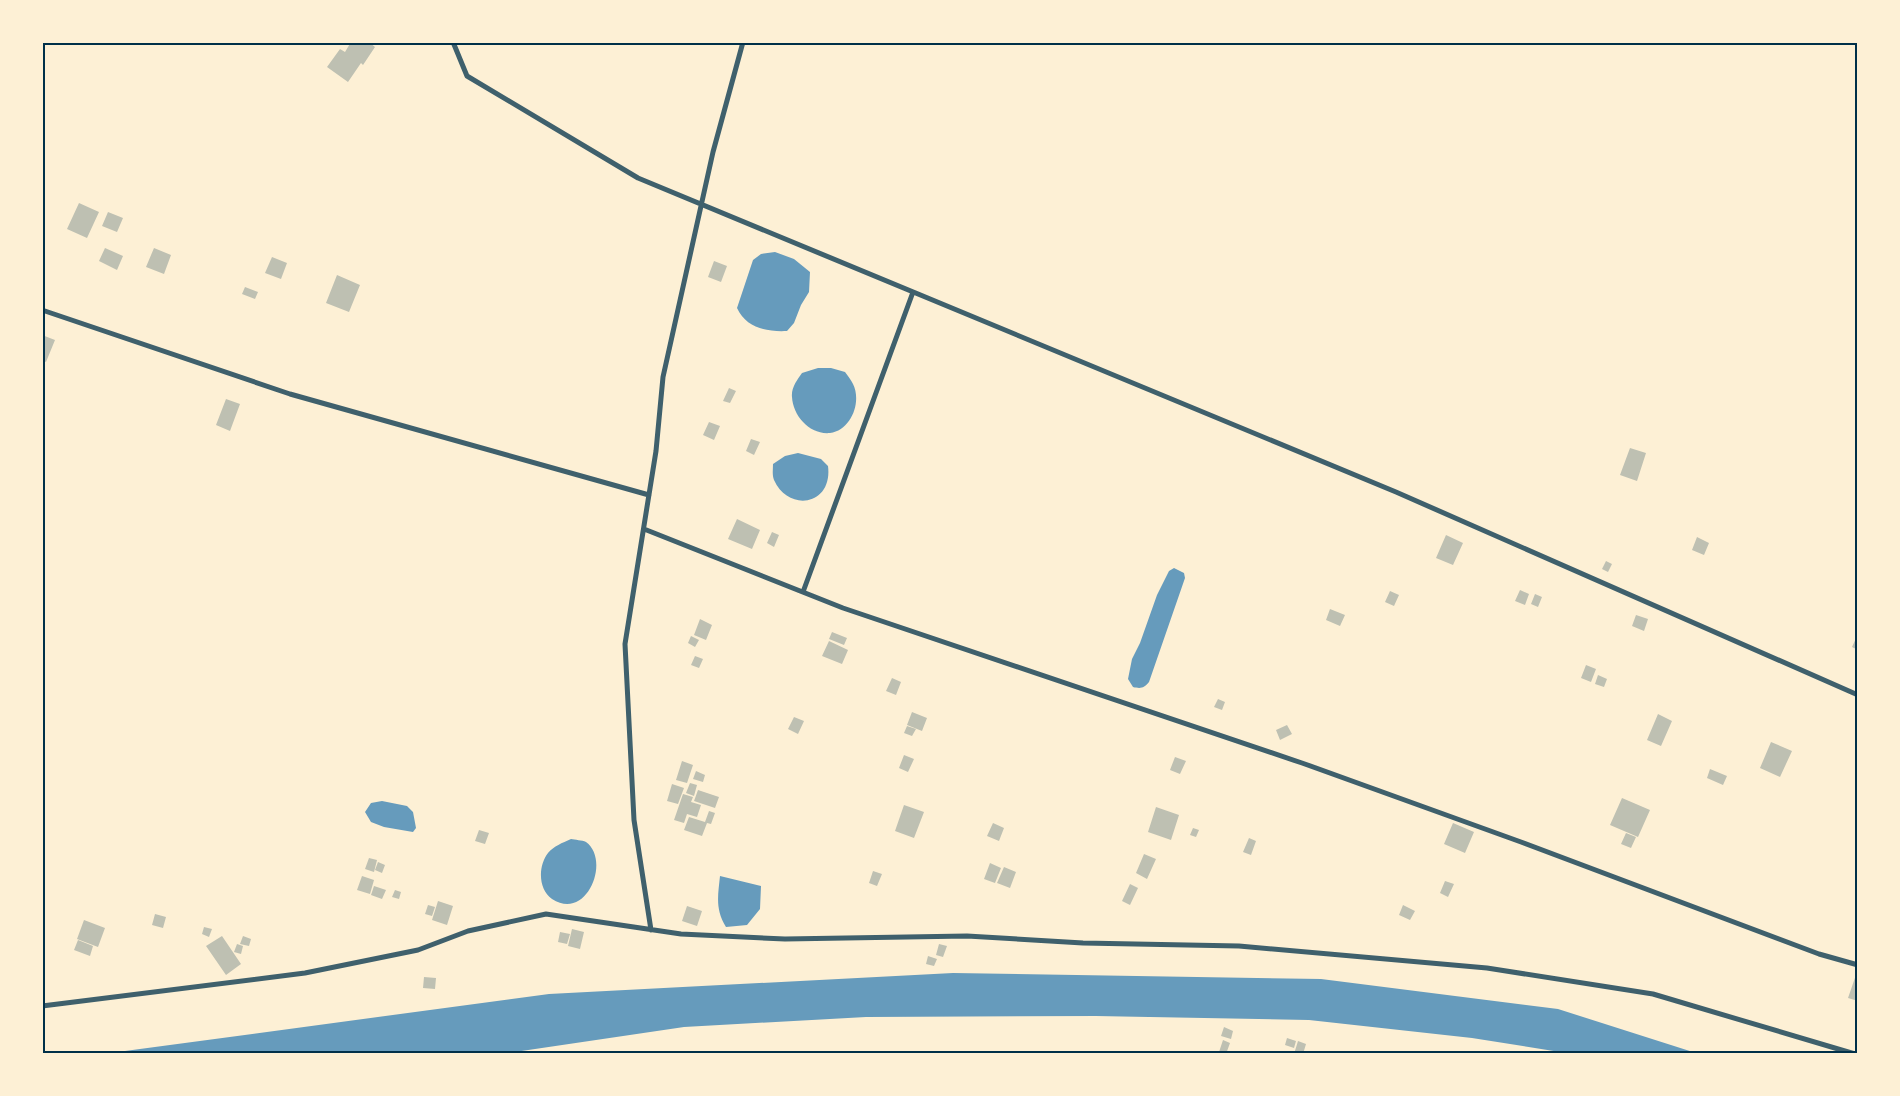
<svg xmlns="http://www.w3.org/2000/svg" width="1900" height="1096" font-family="Roboto,sans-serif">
<rect width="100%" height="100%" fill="#fdf0d5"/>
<path fill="#669bbc" d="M775,252L794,259L810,272L809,292L801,305L794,323L787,331C767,332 746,328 737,308L753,260L761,254Z
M818,368H831L845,372C848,376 851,380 853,384C862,402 851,430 830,433C810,435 793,416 792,397C791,388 797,380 802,373Z
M798,453L821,459L828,466C833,505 789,513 774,480C772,475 773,469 773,464L785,456Z
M1174,568L1184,573L1185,578L1149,682C1144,688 1141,689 1133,687L1128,679L1132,659L1140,643L1157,595L1169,571Z
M382,801L407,806L413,812L416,828L413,832L384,827L371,822L365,812L371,803Z
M571,839C575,840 582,840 586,842C611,860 587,922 552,899C538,889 538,866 548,853C554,846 562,843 571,839Z
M720,876L761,886L760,909L747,925L726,927C715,909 718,896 720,876Z
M953,973L1321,979L1558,1009L1696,1053H1566L1472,1038L1309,1020L1096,1016L866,1017L684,1027L502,1054L110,1053L549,994Z"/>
<path fill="#bec0b2" d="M351,42H369L375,47L363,65L361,63L348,82L327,67L340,49L345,52Z
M79,203L99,212L87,238L67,229Z
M108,212L123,218L117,232L102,226Z
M105,248L123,256L117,270L99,261Z
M154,248L171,255L164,274L146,267Z
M272,257L287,263L281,279L265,273Z
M714,261L727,266L721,282L708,277Z
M337,275L360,285L349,312L326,303Z
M245,287L258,292L255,299L242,294Z
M42,335L55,340L46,362L42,360Z
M729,388L736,391L730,403L723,401Z
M226,399L240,404L230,431L216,425Z
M709,422L720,426L714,440L703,435Z
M751,439L760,442L754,455L746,451Z
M1630,448L1646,453L1637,481L1620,475Z
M737,519L760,530L752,549L728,539Z
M772,532L779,535L774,547L767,543Z
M1446,535L1463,543L1453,565L1436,558Z
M1697,537L1709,543L1704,555L1692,550Z
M1606,561L1612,564L1608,572L1602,569Z
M1520,590L1529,594L1525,605L1515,601Z
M1390,591L1399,595L1394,606L1385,602Z
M1535,594L1542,597L1538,607L1531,604Z
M1330,609L1345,615L1340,626L1326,620Z
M1636,615L1648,619L1644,631L1632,626Z
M700,619L712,625L706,640L694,635Z
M832,632L847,638L844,645L829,639Z
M1858,634V650L1852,647Z
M691,636L699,640L695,647L688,643Z
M829,641L848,650L842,664L822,656Z
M695,656L703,659L699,668L691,665Z
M1586,665L1596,669L1591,682L1581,678Z
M1598,675L1607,679L1604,687L1595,684Z
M892,678L901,682L896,695L886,691Z
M1218,699L1225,702L1222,710L1214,707Z
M912,712L927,718L922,731L907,725Z
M1658,714L1672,721L1661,746L1647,740Z
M794,717L804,721L798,734L788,729Z
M1287,725L1292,734L1280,740L1276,730Z
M907,726L916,729L912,736L904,733Z
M1771,742L1792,751L1780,777L1760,768Z
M904,755L914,759L908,772L899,768Z
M1175,757L1186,761L1180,774L1170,770Z
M682,761L693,765L687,783L676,780Z
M1710,769L1727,776L1723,785L1707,778Z
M696,771L705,775L703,782L693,779Z
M690,783L697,785L694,796L686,793Z
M672,784L684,788L678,804L667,801Z
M698,790L719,797L715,808L694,801Z
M683,794L693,797L691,802L701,805L697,817L687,814L684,823L674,820Z
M1622,798L1650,810L1638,837L1610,825Z
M904,805L924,812L914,838L895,831Z
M1156,807L1179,815L1171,840L1148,832Z
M709,811L715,813L711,824L707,823L702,836L684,830L689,817L705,822Z
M993,823L1004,828L999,841L987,836Z
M1453,823L1474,832L1465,853L1444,844Z
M1193,828L1199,830L1196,837L1190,835Z
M479,830L489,833L485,844L475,841Z
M1626,833L1636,837L1631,848L1621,844Z
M1249,838L1256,841L1251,855L1243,852Z
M1144,854L1156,859L1147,879L1136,873Z
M369,858L377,860L374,872L365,869Z
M378,862L385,865L382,873L375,870Z
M990,863L1001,868L995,883L984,879Z
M1004,867L1016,872L1010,888L997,883Z
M873,871L882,874L877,886L869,883Z
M362,876L374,880L370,894L357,890Z
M1445,881L1454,884L1448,897L1440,893Z
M1130,884L1138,888L1130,905L1122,901Z
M374,886L386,890L382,899L371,895Z
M395,890L401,892L399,899L392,897Z
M438,901L453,906L447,925L432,920Z
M428,905L435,907L432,916L425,914Z
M1403,905L1415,911L1410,920L1399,915Z
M687,906L702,911L697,926L682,921Z
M155,914L166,917L163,928L152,925Z
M84,920L105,928L98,947L77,939Z
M204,927L212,929L209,937L202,934Z
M572,929L584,932L580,949L568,946Z
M560,932L570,934L567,944L558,942Z
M222,936L241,964L226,975L206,946Z
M243,936L251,939L249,946L240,944Z
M78,940L93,946L90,956L74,950Z
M237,944L243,946L241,954L234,952Z
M939,944L947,946L943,957L936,955Z
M928,956L937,959L934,966L926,964Z
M1858,969V1001L1848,998Z
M424,977L436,978L435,989L423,988Z
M1224,1027L1233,1031L1231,1039L1221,1036Z
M1287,1038L1296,1041L1294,1048L1285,1045Z
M1223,1040L1230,1043L1226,1054L1219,1052Z
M1298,1041L1306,1044L1303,1054H1294Z"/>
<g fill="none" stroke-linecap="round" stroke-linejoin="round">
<path stroke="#3f606c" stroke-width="5" d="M453,42L467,76L638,178L1396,492L1858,695
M42,310L290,394L649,495
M644,529L843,608L1302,763L1521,842L1819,954L1858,965
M803,592L913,292
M651,930L634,820L625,644L656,451L663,377L713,152L743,42
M42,1006L305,973L418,950L468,931L546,914L681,934L785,939L967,936L1083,943L1239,946L1487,968L1653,994L1855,1054"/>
</g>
<rect width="1900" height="1096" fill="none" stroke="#fdf0d5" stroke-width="88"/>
<rect x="44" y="44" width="1812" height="1008" fill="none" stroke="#003049" stroke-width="2"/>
</svg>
